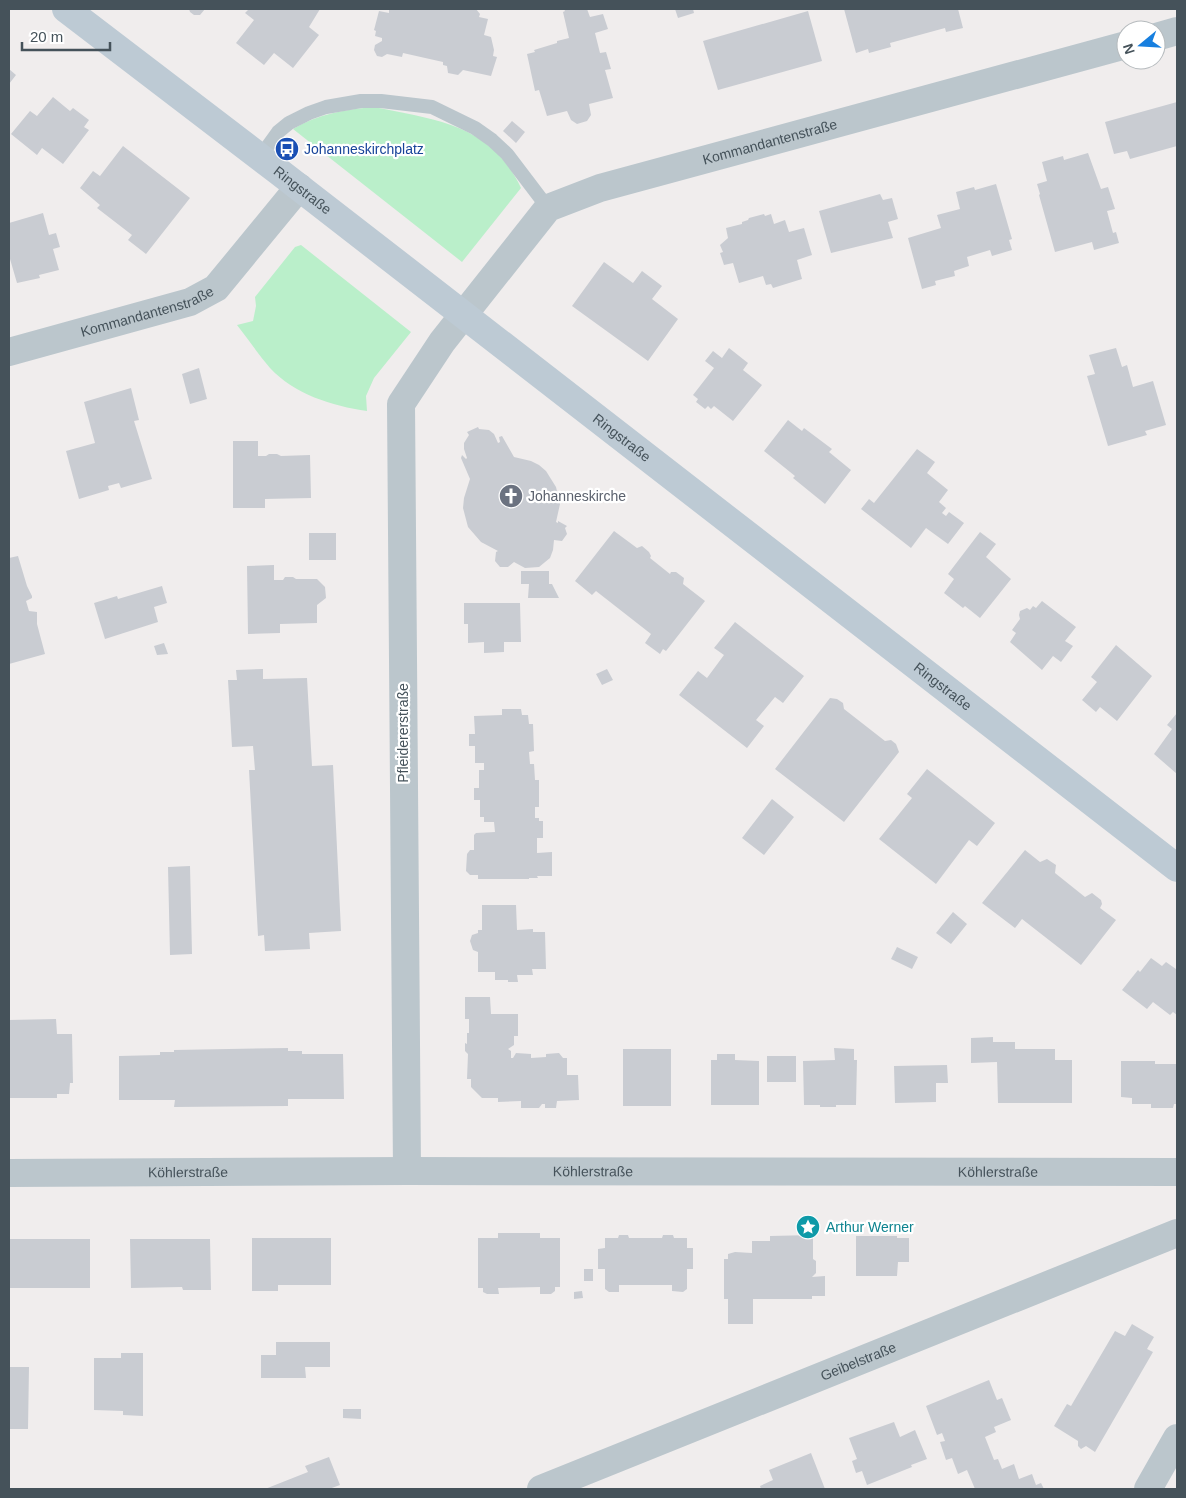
<svg xmlns="http://www.w3.org/2000/svg" width="1186" height="1498" font-family="Arial,sans-serif">
<rect width="100%" height="100%" fill="#f0eded"/>
<path fill="#baefca" d="M374,107C436,120 491,124 521,188L462,262L293,129C318,114 346,109 374,107Z
M301,245L411,332L374,378L366,396L367,411C332,406 294,394 270,368C258,354 248,339 237,325L253,321L256,306L255,297L295,247Z"/>
<path fill="#c9ccd2" d="M189,9H205L200,15H194L190,12Z
M249,9H320L309,27L319,35L293,68L274,53L264,65L236,43L254,20L245,13Z
M389,9H476L480,14L479,17L488,19L484,35L491,37L494,50L493,56L497,57L491,76L463,70L458,75L448,73L447,66L443,65V62L403,53L402,57L387,54L382,57L377,56L374,50L375,45L382,41V38L375,36L376,31L374,30L379,11L389,13Z
M564,9H587L590,17L603,14L608,29L595,33L600,53L606,52L611,69L605,70L613,98L589,104L591,115L587,121L577,124L571,120L567,111L547,116L539,90L535,91L527,54L535,52L534,50L557,43V41L569,38L563,12L565,11Z
M675,9H693L694,13L678,18Z
M844,9H958L963,28L946,32L945,28L890,43L891,47L869,53L868,49L856,53Z
M808,11L822,61L718,90L703,41Z
M9,69L16,75L9,84Z
M53,97L70,111L73,108L89,120L84,127L89,130L63,164L42,148L37,155L11,134L30,111L37,116Z
M1177,102V146L1130,159L1127,151L1114,154L1105,122Z
M512,121L525,132L516,143L503,131Z
M123,146L190,198L146,254L128,240L132,235L97,208L100,205L80,188L93,171L100,176Z
M1088,153L1101,189L1108,187L1115,209L1107,211L1113,233L1116,232L1119,243L1094,250L1092,242L1055,252L1039,195L1040,194L1037,184L1047,181L1042,162L1063,156L1064,160Z
M996,184L1012,239L1009,240L1012,250L992,256L990,250L967,257L969,266L954,271L955,276L935,281L936,285L922,289L908,238L941,228L937,215L960,209L956,192L974,187L975,190Z
M880,194L883,200L892,198L898,219L888,222L893,238L831,253L819,211Z
M43,213L49,235L56,233L60,247L53,249L59,270L39,275L40,278L17,283L10,259H9V223Z
M764,214L765,216L771,214L774,224L785,220L789,232L804,228L812,255L797,260L802,279L773,288L771,284L766,285L763,276L739,283L733,263L724,265L720,253L723,252L720,245L728,238L726,228L742,224V222L748,220L749,218Z
M604,262L633,283L642,271L662,286L652,299L678,319L648,361L572,306Z
M729,348L748,363L743,370L762,385L733,421L714,406L711,409L708,406L705,409L696,402L698,399L693,395L714,368L705,361L713,351L722,358Z
M1116,348L1122,367L1127,365L1133,387L1153,381L1166,425L1145,431L1147,435L1108,446L1087,376L1095,374L1089,355Z
M199,368L207,399L190,404L182,374Z
M131,388L139,420L134,421L152,479L121,488L119,483L108,486L109,490L79,499L66,451L95,443L84,402Z
M788,420L802,431L804,428L832,449L829,452L851,470L825,504L793,478L795,476L764,451Z
M478,427L479,429L489,430L494,434L498,443L500,442L499,437L502,436L514,457L531,461L539,465L546,471L556,487L560,504L556,522L558,523V521L567,526L565,528L567,534L562,541L554,540L553,550L550,558L539,567L525,568L514,562L508,567H500L495,561L496,552L498,551L481,542L468,527L463,508L464,498L470,479L461,458L462,455L466,459L467,458L464,449V443L469,435L467,432Z
M233,441H258V456H266L269,454H277L281,456L310,455L311,498L265,499V508H233Z
M917,449L935,462L927,473L948,490L939,502L946,508L942,513L946,516L949,512L964,523L948,544L926,528L911,548L861,509L869,499L874,503Z
M614,531L637,548L642,546L649,552L651,556L650,558L670,574L671,572H676L684,578L683,584L705,601L666,651L663,649L660,654L645,643L651,634L596,591L592,595L575,581Z
M980,532L996,544L986,557L1011,579L980,618L965,606L963,608L944,593L954,579L948,574Z
M309,533H336V560H309Z
M18,556L27,586L32,596V598L26,601L29,611L37,612V624L45,654L9,664V558Z
M274,565V580H283L285,577H293L296,579H317L325,587L326,598L317,605V623L280,624V633L248,634L247,566Z
M521,571H549V584H552L559,598H528L529,584H521Z
M162,586L167,603L154,607L158,622L105,639L94,603L117,596L118,599Z
M1042,601L1076,627L1065,641L1073,646L1061,662L1053,656L1042,670L1010,642L1016,633L1012,630L1020,619L1019,615L1020,611L1027,608L1030,610L1033,606L1036,608Z
M464,603H520L521,642H504V652L484,653V642L468,643V624H464Z
M735,622L804,676L783,703L775,697L756,720L764,726L747,748L679,695L698,671L707,678L724,655L714,648Z
M164,643L168,654L157,655L154,646Z
M1116,645L1152,676L1117,721L1100,707L1096,712L1082,700L1097,682L1091,677Z
M263,669V679L307,678L312,766L333,765L341,931L309,933L310,949L265,951L264,935L258,936L249,770H255L253,746L232,747L228,680H237L236,670Z
M607,669L613,680L602,685L596,674Z
M830,698L837,699L843,703L844,709L885,741L891,740L896,744L899,752L844,822L775,769Z
M502,709H521L522,715H528L529,724H533L534,751L529,752L530,764H534L535,780H539V807H535V818H539V821H543V838H537V853L552,852V876H537L538,878H529V879H478V875H470L466,871L467,854L470,850H474V835L476,833L495,832L494,822H484V817H480V800H474V788H479V770H484V763H475V746H469V734H475L474,716L502,715Z
M1177,713V774L1154,754L1172,729L1167,725Z
M927,769L995,823L977,846L969,840L936,884L879,839L912,798L907,794Z
M772,799L794,817L764,855L742,838Z
M1025,850L1040,862L1047,859L1056,865L1055,873L1085,897L1092,893L1101,900L1102,904L1100,908L1116,920L1081,965L1022,919L1015,928L982,903Z
M190,866L192,954L170,955L168,867Z
M482,905H516L517,930L533,929V932H545L546,969H532L533,975H517L518,982H508V980H495V972H478V952L473,950L470,941L472,935L478,933V930H482Z
M953,912L967,924L951,944L936,933Z
M897,947L918,957L912,969L891,959Z
M1151,958L1162,966L1166,962L1176,969L1177,966V1015L1173,1012L1170,1015L1153,1002L1147,1009L1122,990L1138,970L1140,972Z
M465,997H490L491,1014H518V1036H514V1045L508,1049L511,1051V1058H513L516,1053L531,1054V1058L546,1057V1054L559,1053L563,1058H567V1075H578L579,1100L557,1101L556,1108H545V1104H542L539,1108H521V1101L498,1102V1098H482L471,1087V1079H467L468,1054L465,1051V1043L467,1044V1033H469V1019H465Z
M56,1019L57,1034H72L73,1083H70L69,1094H57V1098H9V1020Z
M993,1037V1042H1015V1049H1055V1060H1072V1103H998L997,1062L971,1063V1038Z
M288,1048V1051H302V1054H343L344,1099H288V1106L174,1107L175,1100H119V1056L160,1055V1052H174V1050Z
M834,1048L854,1049V1060H857L856,1105H836V1107H820V1105H804L803,1061L835,1060Z
M623,1049H671V1106H623Z
M717,1054H735V1060L759,1061V1105H711V1060H717Z
M767,1056H796V1082H767Z
M1121,1061H1155V1064H1177V1104H1174L1173,1108H1151V1104H1132V1098L1121,1097Z
M947,1065L948,1083H936V1102L895,1103L894,1066Z
M498,1233H540V1238H560V1287H555V1291L551,1294H540V1287L498,1288L499,1294H487L483,1292V1288H478V1238H498Z
M619,1235H628L629,1238H662L663,1235H673L674,1238H687V1248H693V1269H687V1289L683,1292L672,1291V1285H619V1292H609L605,1289V1269H598V1249L605,1248V1238H618Z
M813,1235V1259L816,1261V1273L812,1277L825,1276V1296H812V1299H753V1324H728V1299H724V1259H728V1254L735,1252L752,1253V1241H770V1236Z
M856,1236H897V1238H909V1262H898L897,1276H856Z
M252,1238H331V1285H278V1291H252Z
M9,1239H90V1288H9Z
M130,1239H210L211,1290H183L182,1287L131,1288Z
M584,1269H593V1281H584Z
M582,1291L583,1298L574,1299V1292Z
M1132,1324L1154,1337L1147,1349L1153,1352L1095,1452L1086,1446L1081,1449L1078,1446V1441L1054,1426L1067,1404L1071,1406L1115,1331L1125,1336Z
M276,1342H330V1367H305L306,1378H261V1355H276Z
M121,1353H143V1416L123,1415V1411L94,1410V1358H121Z
M9,1367H29L28,1429H9Z
M989,1380L997,1400L1002,1398L1011,1420L994,1427L996,1432L985,1437L994,1460L998,1459L1002,1469L1014,1464L1019,1479L1032,1474L1036,1485L1041,1483L1044,1489H984L983,1488L975,1489L967,1470L958,1474L952,1458L946,1460L940,1442L945,1441L942,1433L937,1435L926,1406Z
M343,1409H361V1419L343,1418Z
M894,1422L900,1437L915,1430L927,1459L911,1465L912,1467L867,1485L862,1471L856,1473L852,1461L857,1459L849,1438Z
M811,1453L825,1489H761L760,1486L773,1480L769,1470Z
M329,1457L340,1485L329,1489H265L308,1472L305,1466Z"/>
<g fill="none" stroke-linecap="round" stroke-linejoin="round">
<path stroke="#bbc6cc" stroke-width="14" d="M260,157L278,132L289,123L309,113L326,107L361,101H381L432,107L475,128L492,140L507,154L548,208"/>
<g stroke="#bbc6cc" stroke-width="28">
<path d="M1156,37L1177,31"/>
<path id="s1" d="M9,352L190,302L216,288L299,187"/>
<path id="s2" d="M407,1171L401,404L442,342L548,208L600,188L1126,45"/>
<path id="s3" d="M9,1173L407,1171L1177,1172"/>
<path id="s4" d="M541,1489L1177,1233"/>
<path d="M1148,1489L1177,1438"/>
</g>
<path stroke="#bdcad4" stroke-width="28" id="s5" d="M66,9L278,171L1177,868"/>
</g>
<defs>
<g id="bus-disc" transform="scale(1.25)"><circle r="9.5" fill="#1a4fb4" stroke="#fff"/><path d="M-5-6H5V4H4V6H2V4H-2V6H-4V4H-5ZM-3.5-4V0h7V-4ZM-3.5 1.2v1.5H-2V1.2ZM2 1.2v1.5H3.5V1.2Z" fill="#fff"/></g>
<g id="church-disc" transform="scale(1.25)"><circle r="9.5" fill="#6b7280" stroke="#fff"/><path d="M-1.2-6h2.4v3.5h3.3v2.4h-3.3V6h-2.4V-.1h-3.3v-2.4h3.3Z" fill="#fff"/></g>
<g id="sight-disc" transform="scale(1.25)"><circle r="9.5" fill="#0f9aa8" stroke="#fff"/><path d="M0-6L1.8-2.2L6-1.7L2.9 1.2L3.7 5.4L0 3.3L-3.7 5.4L-2.9 1.2L-6-1.7L-1.8-2.2Z" fill="#fff"/></g>
</defs>
<g fill-rule="evenodd">
<use href="#bus-disc" x="287" y="149"/>
<use href="#church-disc" x="511" y="496"/>
<use href="#sight-disc" x="808" y="1227"/>
</g>
<g text-anchor="middle" stroke-width="4.5" stroke-linejoin="round" paint-order="stroke">
<g font-size="14" fill="#45525a" stroke="#fff">
<text dy="5" stroke="none"><textPath href="#s2" startOffset="1244">Kommandantenstraße</textPath></text>
<text dy="5" stroke="none"><textPath href="#s5" startOffset="298">Ringstraße</textPath></text>
<text dy="5" stroke="none"><textPath href="#s1" startOffset="144">Kommandantenstraße</textPath></text>
<text dy="5" stroke="none"><textPath href="#s5" startOffset="702">Ringstraße</textPath></text>
<text dy="5" stroke="none"><textPath href="#s5" startOffset="1108">Ringstraße</textPath></text>
<text transform="translate(403 733) rotate(-90)" y="5">Pfleidererstraße</text>
<text dy="5" stroke="none"><textPath href="#s3" startOffset="584">Köhlerstraße</textPath></text>
<text dy="5" stroke="none"><textPath href="#s3" startOffset="179">Köhlerstraße</textPath></text>
<text dy="5" stroke="none"><textPath href="#s3" startOffset="989">Köhlerstraße</textPath></text>
<text dy="5" stroke="none"><textPath href="#s4" startOffset="342">Geibelstraße</textPath></text>
</g>
<g font-size="14" fill="#164399" stroke="#fff" text-anchor="start">
<text x="304" y="154">Johanneskirchplatz</text>
</g>
<g font-size="14" fill="#5b616d" stroke="#fff" text-anchor="start">
<text x="528" y="501">Johanneskirche</text>
</g>
<g font-size="14" fill="#0d838f" stroke="#fff" text-anchor="start">
<text x="826" y="1232">Arthur Werner</text>
</g>
</g>
<rect width="1186" height="1498" fill="none" stroke="#45525a" stroke-width="20"/>
<g transform="translate(1141 45) rotate(252)"><circle r="24" fill="#ffffff" stroke="#b5babd"/>
<path d="M0-4L9 19L0 12L-9 19Z" fill="#177fdf"/>
<text y="-8" font-size="14" font-weight="bold" text-anchor="middle" fill="#45525a">N</text>
</g>
<path d="M22 42v8h88v-8" fill="none" stroke="#45525a" stroke-width="2.5"/>
<text x="30" y="42" font-size="15" fill="#45525a" stroke="#ffffff" stroke-width="4" paint-order="stroke">20 m</text>
</svg>
